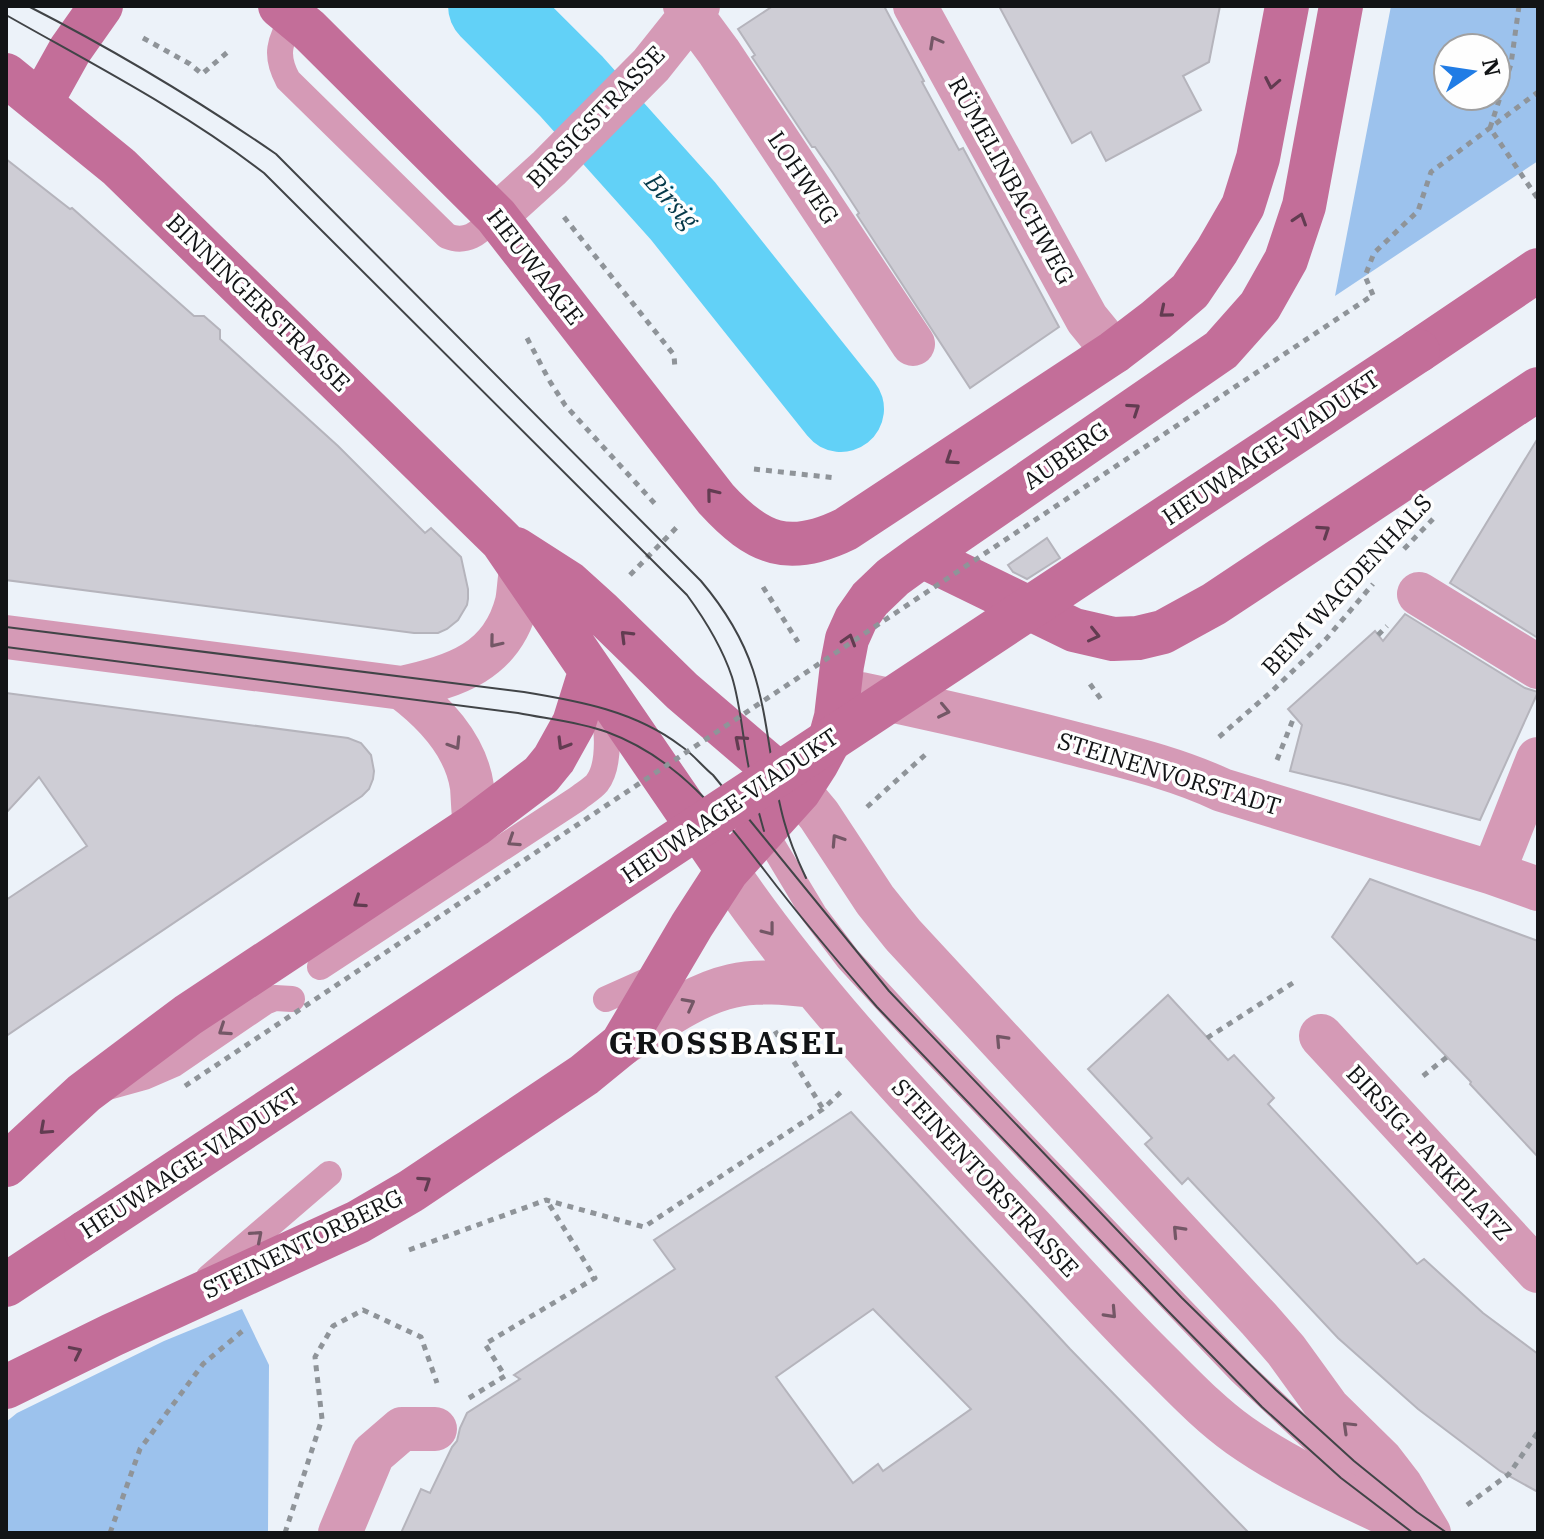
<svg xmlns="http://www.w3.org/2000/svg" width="1544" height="1539" font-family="'IBM Plex Serif',serif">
<rect width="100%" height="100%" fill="#ecf2f9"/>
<path fill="#9cc2ed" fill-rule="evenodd" d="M1391,6H1538V161L1335,296ZM1448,48H1496V96H1448Z
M242,1309L269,1365L268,1533H6V1422L17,1413L164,1341Z"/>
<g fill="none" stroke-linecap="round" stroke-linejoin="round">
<path stroke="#62d1f7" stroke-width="86" d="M491,6L571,86L683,211L841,409"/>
</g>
<path fill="#cecdd5" stroke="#b5b4bc" stroke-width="2" fill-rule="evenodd" d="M773,6H884L924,81L922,82L959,150L963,148L1059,327L970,388L857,215L859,213L833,173L815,147H812L752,57L755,55L738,29Z
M999,6H1220L1209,62L1183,76L1201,110L1106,161L1091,132L1072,143Z
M6,159L70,209L72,208L194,316H204L220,330V339L338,446L425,533L431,528L461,557L468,589V599L467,605L458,620L447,629L438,633H414L6,580Z
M1538,438V638L1450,583Z
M1047,538L1060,558L1027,579L1013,572L1008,565Z
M1405,614L1525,688L1538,692L1480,820L1348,785L1290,771L1302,725L1288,709L1375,631L1383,641Z
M6,693L348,738L361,743L371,755L374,771L373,779L369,789L362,796L6,1036V900L87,846L39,777L6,813Z
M1370,879L1538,941V1157L1470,1084L1471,1082L1332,937Z
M1168,995L1228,1060L1234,1055L1274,1098L1268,1104L1417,1264L1424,1259L1483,1313L1538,1354V1492L1500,1471L1418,1409L1338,1338L1188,1178L1182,1184L1145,1144L1152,1138L1088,1069Z
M851,1112L1070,1349L1249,1533H401L421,1489L430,1493L452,1447L457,1441L460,1428L467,1413L520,1379L514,1375L675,1269L654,1240ZM873,1309L971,1409L883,1471L878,1464L853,1483L776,1377Z"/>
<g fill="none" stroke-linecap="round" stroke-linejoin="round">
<path stroke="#8f9499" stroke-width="5" stroke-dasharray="6 6" stroke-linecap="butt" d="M1519,6L1511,64L1490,128L1538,199
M143,38L190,64L202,74L230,50
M564,217L674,355L675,369
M1373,295L1365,276L1374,253L1418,211L1431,172L1538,92
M527,338L549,380L565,405L657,506
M754,469L836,478
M1404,549L1433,519
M630,575L677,527L675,525
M763,587L798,642
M1378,635L1387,626
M1090,684L1103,702
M1219,737L1271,692L1326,639L1373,584
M1277,760L1294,717
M867,807L925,755
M775,1031L823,1109
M1207,1038L1296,981
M1423,1076L1447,1057
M409,1250L546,1200L644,1227L823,1109L843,1090
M469,1398L505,1376L485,1344L595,1278L547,1201
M1467,1505L1509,1474L1538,1432
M110,1533L140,1449L203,1364L246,1328
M285,1533L322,1419L315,1357L333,1326L363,1310L421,1337L437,1383"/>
<path stroke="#d59ab6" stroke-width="26" d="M293,17C280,42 274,54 288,80L447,236C469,245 481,230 496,216
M764,831L814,914L848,959L918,1035L1241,1372L1317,1443L1385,1498
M320,967L577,799C583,794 592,789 597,783C611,765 608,722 601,701
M606,999L662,974
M108,1087L144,1077L174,1064L265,1002L275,998L292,999
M209,1277L329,1174"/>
<path stroke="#d59ab6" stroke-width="44" d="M685,6L719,52L913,344
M915,6L1087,319L1114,352
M496,216L549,168L651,65L698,6
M1419,594L1538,667
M6,637L402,688C455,676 502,662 517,602C519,592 519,581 521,571
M402,688C434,712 466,746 472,787C473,800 473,812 475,825
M861,694C933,709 1004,725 1076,744C1126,757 1175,768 1222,790L1493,873L1538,889
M799,791L819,815L875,900L903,935L1259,1319L1286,1350L1328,1408L1381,1460L1401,1486L1429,1533
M727,871C817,1003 929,1117 1038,1234C1079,1279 1120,1324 1163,1366C1187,1390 1211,1415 1239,1435C1297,1476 1363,1502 1427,1533
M1493,873L1538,759
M1321,1036L1538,1271
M622,1044C656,1023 692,995 732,986C758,980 786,983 813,986
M340,1533L373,1454L402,1429H435"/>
<path stroke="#c36e99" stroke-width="44" d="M280,6L309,30L496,216L716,499C758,545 789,557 846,529L1114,352L1156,320L1190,291L1217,251L1243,206L1258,158L1287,6
M6,75L119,167L502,541L719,858
M41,102L70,50L101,6
M1418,351L1538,270
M516,549L569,583L600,611L682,691L799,791
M922,556L1074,630L1113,639L1138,638L1163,632L1214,604L1538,389
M6,1165L84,1093L188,1015L475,825L541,775L554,759L574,723L590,672
M6,1285L86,1232
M6,1387L112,1335L358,1222L411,1191L584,1075L622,1044L692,925L727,871L799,791L817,763L830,739L836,717L842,665L847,639L856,619L870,599L893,577L922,556L1221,350L1260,306L1286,260L1304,206L1341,6"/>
<path stroke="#414447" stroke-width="2" d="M28,6C114,50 196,99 276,154L701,581C723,607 742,637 753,670C769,719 770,771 784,821C789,840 797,859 806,878
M6,15C94,65 184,111 264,173L687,595C706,621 722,647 732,677C740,703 742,731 747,758C751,782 757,807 764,831
M6,627L524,692C579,701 635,711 681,746C693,754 702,766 713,775L889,991L1182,1298L1276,1390L1354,1461L1417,1512L1447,1533
M6,647L518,713C548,719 579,722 607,732C678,758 721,814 765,871C800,917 838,962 877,1007L1164,1307L1262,1407L1341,1478L1413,1533"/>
<path stroke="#8f9499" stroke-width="5" stroke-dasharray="6 6" stroke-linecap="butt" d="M185,1086L1373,295"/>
<path stroke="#c36e99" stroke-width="44" d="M86,1232L1418,351"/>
</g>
<defs><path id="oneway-chevron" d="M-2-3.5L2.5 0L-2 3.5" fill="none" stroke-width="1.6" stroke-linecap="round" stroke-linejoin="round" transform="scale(2)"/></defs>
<g stroke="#745766">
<use href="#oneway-chevron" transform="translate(935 42) rotate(-119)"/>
<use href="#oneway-chevron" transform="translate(495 642) rotate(129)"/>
<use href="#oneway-chevron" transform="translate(944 711) rotate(12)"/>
<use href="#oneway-chevron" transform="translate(455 744) rotate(58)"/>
<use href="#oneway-chevron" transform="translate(837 840) rotate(-123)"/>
<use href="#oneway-chevron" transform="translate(513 841) rotate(147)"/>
<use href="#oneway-chevron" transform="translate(769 930) rotate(52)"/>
<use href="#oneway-chevron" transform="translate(689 1004) rotate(-28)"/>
<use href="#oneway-chevron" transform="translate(224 1030) rotate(146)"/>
<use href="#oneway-chevron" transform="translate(1001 1040) rotate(-133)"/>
<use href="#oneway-chevron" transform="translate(1178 1231) rotate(-133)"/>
<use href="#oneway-chevron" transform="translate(257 1236) rotate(-41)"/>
<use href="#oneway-chevron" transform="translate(1111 1313) rotate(47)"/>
<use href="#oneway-chevron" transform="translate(1348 1427) rotate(-136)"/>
</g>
<g stroke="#623c51">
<use href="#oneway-chevron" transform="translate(1272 83) rotate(101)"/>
<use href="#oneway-chevron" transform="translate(1300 219) rotate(-72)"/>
<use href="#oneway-chevron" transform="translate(1165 312) rotate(140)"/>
<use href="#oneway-chevron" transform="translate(1134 409) rotate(-34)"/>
<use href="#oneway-chevron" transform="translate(951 459) rotate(146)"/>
<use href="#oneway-chevron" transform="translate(712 494) rotate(-129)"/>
<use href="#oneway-chevron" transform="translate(1324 531) rotate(-34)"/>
<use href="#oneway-chevron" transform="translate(1094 635) rotate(13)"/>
<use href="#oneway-chevron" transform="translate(626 636) rotate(-135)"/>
<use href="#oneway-chevron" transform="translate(849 640) rotate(-73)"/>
<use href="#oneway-chevron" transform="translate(740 741) rotate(-139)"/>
<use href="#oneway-chevron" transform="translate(563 744) rotate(121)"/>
<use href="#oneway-chevron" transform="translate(359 902) rotate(146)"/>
<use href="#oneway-chevron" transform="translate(45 1129) rotate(138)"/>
<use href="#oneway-chevron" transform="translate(425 1182) rotate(-34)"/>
<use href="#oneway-chevron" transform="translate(76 1352) rotate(-26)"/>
</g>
<g text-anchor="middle" stroke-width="7" stroke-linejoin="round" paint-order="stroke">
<g font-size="24" fill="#121416" stroke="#fefefe">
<text transform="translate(596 117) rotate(-46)" y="8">BIRSIGSTRASSE</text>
<text transform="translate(803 178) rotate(56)" y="8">LOHWEG</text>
<text transform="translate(1011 181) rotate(61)" y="8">RÜMELINBACHWEG</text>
<text transform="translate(535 267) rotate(52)" y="8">HEUWAAGE</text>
<text transform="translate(258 303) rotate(44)" y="8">BINNINGERSTRASSE</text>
<text transform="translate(1271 448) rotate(-34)" y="8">HEUWAAGE-VIADUKT</text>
<text transform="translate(1066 456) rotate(-35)" y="8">AUBERG</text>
<text transform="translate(1347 585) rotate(-47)" y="8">BEIM WAGDENHALS</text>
<text transform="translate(1169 774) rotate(17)" y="8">STEINENVORSTADT</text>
<text transform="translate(730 806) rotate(-34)" y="8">HEUWAAGE-VIADUKT</text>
<text transform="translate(1429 1153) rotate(47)" y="8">BIRSIG-PARKPLATZ</text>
<text transform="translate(190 1163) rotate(-33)" y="8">HEUWAAGE-VIADUKT</text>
<text transform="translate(985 1178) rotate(47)" y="8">STEINENTORSTRASSE</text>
<text transform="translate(303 1244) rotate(-26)" y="8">STEINENTORBERG</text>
</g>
<g font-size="26" font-style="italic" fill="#053949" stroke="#fefefe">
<text transform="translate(672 201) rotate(48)" y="9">Birsig</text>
</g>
<g font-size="32" font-weight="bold" letter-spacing="2" fill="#121416" stroke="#fefefe">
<text x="727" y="1054">GROSSBASEL</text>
</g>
</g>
<rect width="1544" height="1539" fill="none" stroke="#121416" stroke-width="16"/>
<g transform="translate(1472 72) rotate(77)"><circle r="38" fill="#fefefe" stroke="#a0a0a1" stroke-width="2"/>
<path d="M0-6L14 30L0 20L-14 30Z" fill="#207ce5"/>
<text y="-12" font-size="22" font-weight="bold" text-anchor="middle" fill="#121416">N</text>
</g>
</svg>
